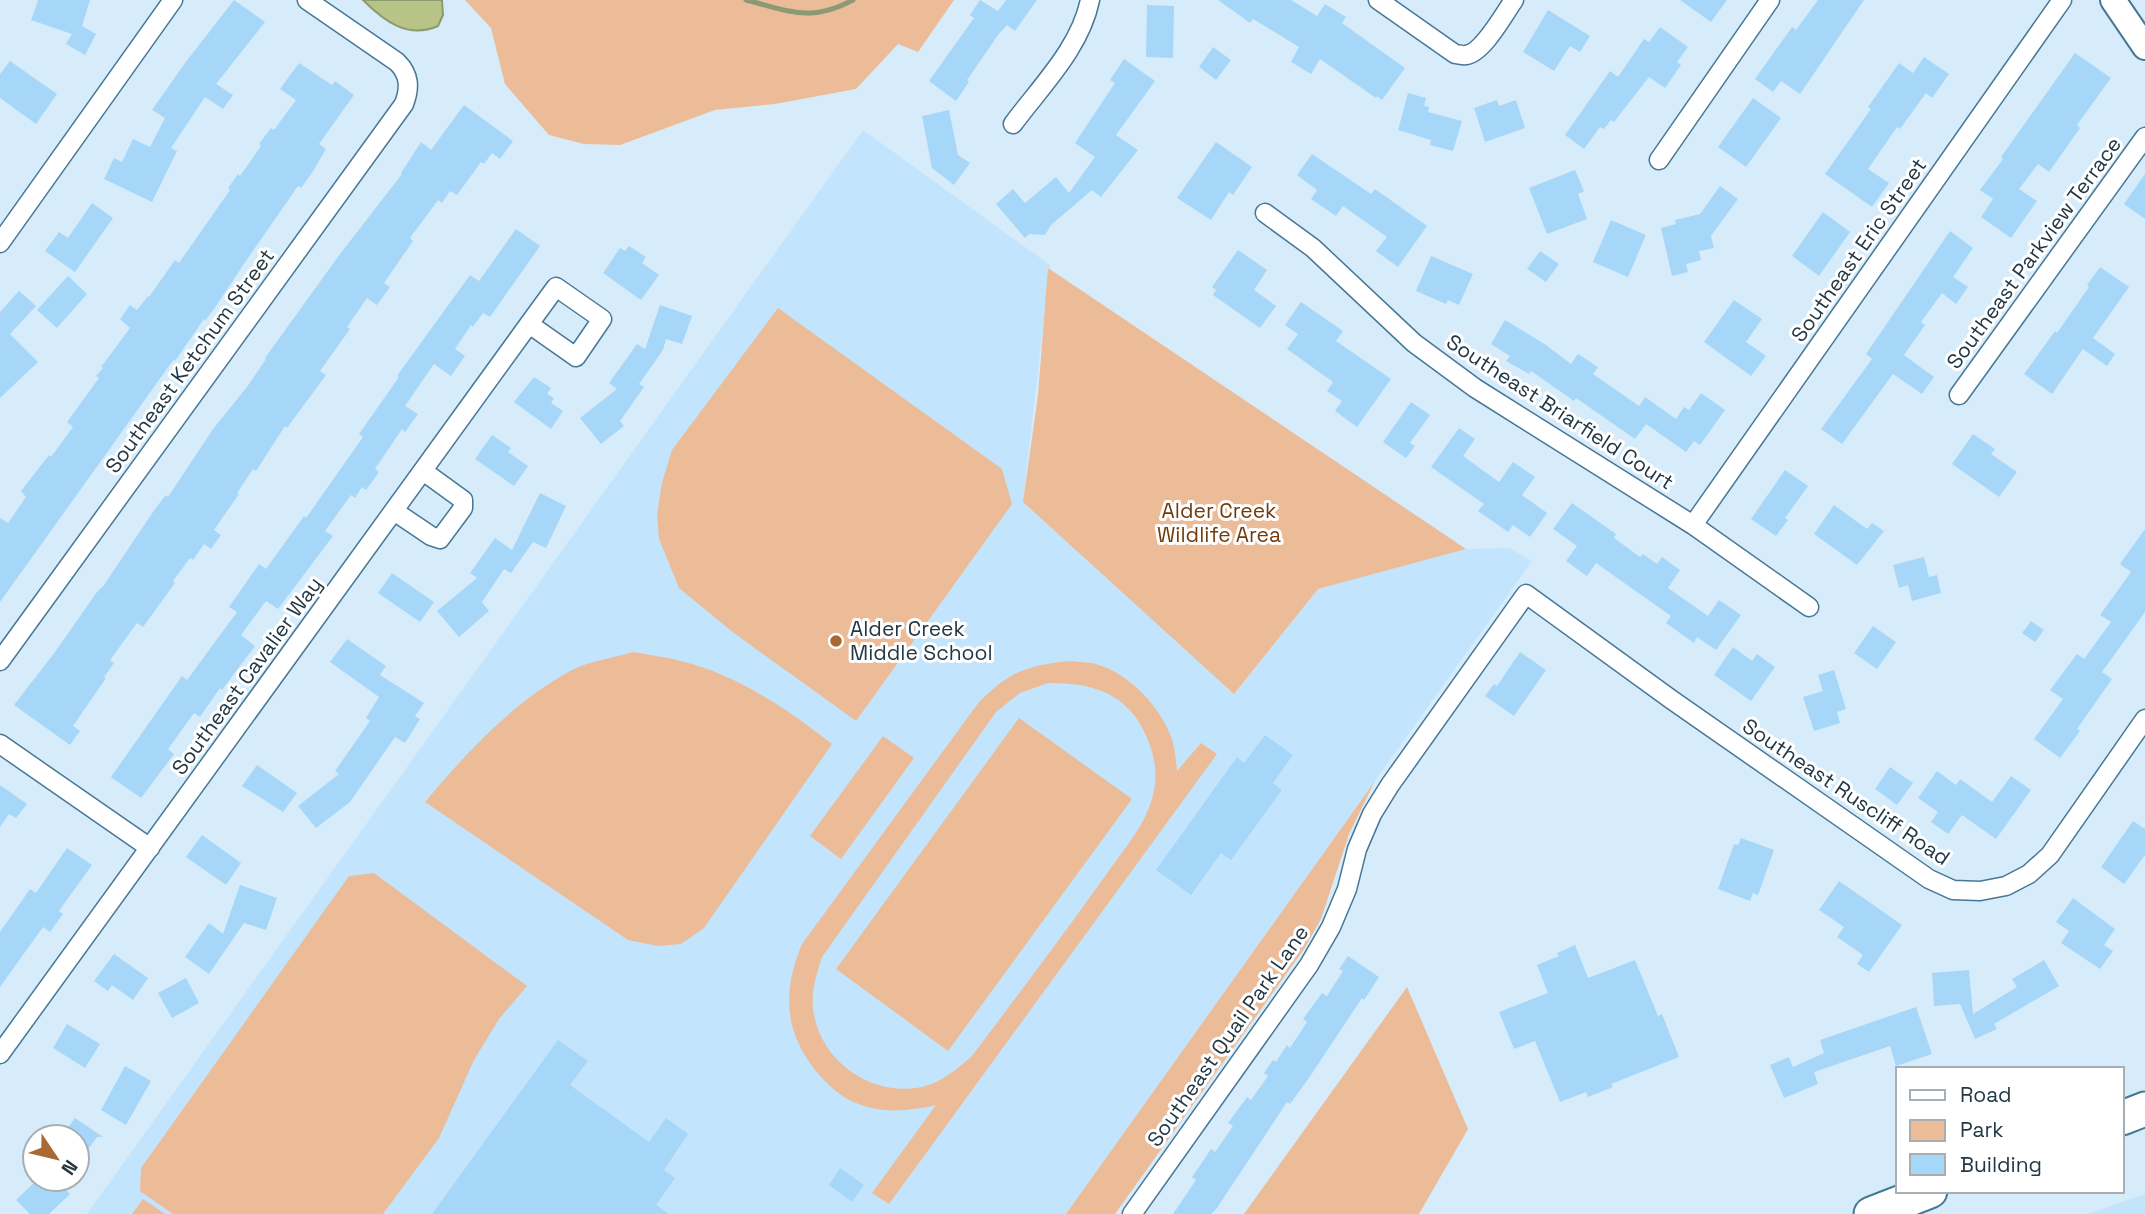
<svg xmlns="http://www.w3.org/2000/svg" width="2145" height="1214" font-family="'Space Grotesk',sans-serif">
<rect width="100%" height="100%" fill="#d7ecfa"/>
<path fill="#c2e5fd" d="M863,130L1050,265L1023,502L1235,693L1318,589L1466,549L1509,548L1532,561L1066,1214H87Z
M2145,1194V1214H2087Z"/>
<path fill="#ecbb98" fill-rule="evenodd" d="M465,0H954L918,52L898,44L856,89L775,104L715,110L620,145L584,144L549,135L505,84L491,28Z
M1048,268L1466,549L1318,589L1234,694L1023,502L1038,395Z
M778,308L1002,469L1012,504L856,721L734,633L679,588L659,539L657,515L662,483L672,450Z
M633,652C649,655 666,657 681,661C738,675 787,709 832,744L704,928L681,944L658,946L628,940L425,802C467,752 513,702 572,670C589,661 614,658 633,652Z
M1069,661C1078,662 1088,662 1096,664C1130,674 1160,706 1172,739C1175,749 1176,761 1177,771L1201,743L1217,754L889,1204L872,1193L936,1105C910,1111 882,1114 856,1103C840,1097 826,1083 815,1070C783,1028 783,991 802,944L979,702C1010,671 1026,666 1069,661ZM1048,683C1083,683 1115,688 1137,719C1151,741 1160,768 1153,795C1146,824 1125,848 1108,872C1064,934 1018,995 972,1056C957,1069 942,1082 922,1087C874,1097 823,1064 814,1015C810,994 816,976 822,957L996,712L1020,693Z
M1019,718L1132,799L948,1051L836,969Z
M883,736L914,758L841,859L810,836Z
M1375,781L1349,834L1321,919L1304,949L1115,1214H1066Z
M374,873L527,986L499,1019L474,1060L439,1138L383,1214H173L140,1191L141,1168L349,876Z
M1407,987L1468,1129L1419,1214H1244Z
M143,1199L165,1214H132Z"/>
<path fill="#b7c485" stroke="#8b9a72" stroke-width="2" d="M363,0H442L443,15L438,26C408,39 385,22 363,0Z"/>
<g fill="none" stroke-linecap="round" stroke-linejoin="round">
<path stroke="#8b9a72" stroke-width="5" d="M746,0C790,11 810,23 853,0"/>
</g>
<path fill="#a6d7f8" d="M38,0H90L82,26L96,34L85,55L66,44L72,34L31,20Z
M234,0L265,22L216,84L233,95L223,109L205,97L171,148L177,151L152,202L104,179L114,158L122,162L133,139L150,147L165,118L152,110L185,63Z
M980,0L998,11L1006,0H1037L1015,31L1007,25L998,35L967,80L969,82L956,101L929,81L974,18L970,15Z
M1218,0H1291L1317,16L1325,4L1346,17L1342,23L1405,68L1382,100L1377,96L1376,98L1320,59L1311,74L1291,62L1299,47L1253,19L1250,23Z
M1680,0H1727L1711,22Z
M1818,0H1864L1800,94L1781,81L1773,92L1755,79L1792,27L1796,30Z
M1147,5L1174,6L1173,58L1146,57Z
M1548,10L1590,36L1580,52L1570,46L1554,71L1523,52Z
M1660,27L1688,47L1677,62L1681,65L1665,88L1649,77L1614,122L1611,120L1604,129L1600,127L1584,149L1565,135L1610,71L1618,77L1644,39L1649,42Z
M1213,47L1231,60L1216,80L1199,67Z
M2075,53L2111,78L2077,125L2080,128L2049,172L2038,164L2019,189L2037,201L2011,238L1981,217L1993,199L1980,190L2003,159L2001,157Z
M1924,57L1949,74L1932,98L1926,93L1900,129L1897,127L1868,169L1889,183L1872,207L1825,174L1871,109L1868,107L1899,63L1913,73Z
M1124,59L1155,81L1116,135L1138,150L1101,197L1092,190L1051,225L1045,235L1029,234L1025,238L996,204L1013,189L1025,203L1056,177L1069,193L1095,157L1075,143L1115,83L1110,80Z
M10,61L57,94L36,124L0,98V74Z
M299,63L332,85L335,81L354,95L319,144L326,149L312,173L301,188L298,186L248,258L216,306L205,321L204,319L175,361L174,359L0,602V518L8,523L26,497L21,491L49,455L51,457L73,427L67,422L99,378L96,376L103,368L101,367L130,328L120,319L130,305L137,310L148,296L149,297L175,260L179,263L230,190L228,188L238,174L240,176L261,146L259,144L271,128L274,130L296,100L280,89Z
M1408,93L1426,98L1424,106L1429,107L1428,112L1462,121L1453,151L1430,145L1431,140L1398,130Z
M1753,98L1781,118L1746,167L1718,147Z
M1497,100L1499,106L1516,100L1525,128L1485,142L1474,108Z
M464,105L513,141L500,159L492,153L484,164L481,162L457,195L450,191L442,203L438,200L410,238L413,241L384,283L390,287L377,305L367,298L347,327L350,329L320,371L326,375L287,428L285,426L256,471L253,469L237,493L239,494L214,530L221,535L211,549L204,544L193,560L190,558L173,581L175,583L143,627L137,623L110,660L114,663L104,677L106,678L73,726L80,731L70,745L14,705L55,652L97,592L104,585L155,509L166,495L168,497L213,429L247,387L266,359L265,358L340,254L402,174L401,173L421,142L431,150Z
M949,110L958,155L970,163L954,185L932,168L922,116Z
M1216,142L1252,167L1233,195L1229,192L1211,220L1177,198Z
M1312,154L1371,194L1375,189L1427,226L1398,267L1376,251L1387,237L1343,206L1336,216L1311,199L1317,190L1297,175Z
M1575,170L1584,191L1578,194L1587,219L1547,234L1529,188Z
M2145,174V219L2124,204Z
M1720,186L1738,199L1711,236L1714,248L1699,251L1701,260L1686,264L1688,272L1672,276L1661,228L1676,224L1675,220L1700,214Z
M92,203L113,218L75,272L45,251L59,232L68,238Z
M1823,212L1850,232L1819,276L1792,256Z
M1611,220L1646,235L1628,277L1593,262Z
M516,229L540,246L490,317L483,313L473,327L471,325L455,349L465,356L451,376L434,364L405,406L418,414L405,432L402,429L375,469L379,472L366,490L362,487L355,498L351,495L325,531L333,536L278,609L266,601L241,635L255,646L222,690L220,688L200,717L194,713L168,749L174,754L141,798L111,777L182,676L187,680L237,612L229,607L259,564L266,569L304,516L306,518L363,437L359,434L399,377L397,376L470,275L479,281Z
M1950,231L1973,248L1953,277L1968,287L1956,304L1942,293L1921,322L1925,325L1904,355L1934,377L1922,394L1893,374L1842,444L1821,429L1872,359L1866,354Z
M629,246L646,257L642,263L659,275L641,300L603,273L620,248L625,251Z
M1238,250L1267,270L1254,290L1276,306L1260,328L1213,295L1216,290L1212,287Z
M1540,251L1559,264L1546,282L1527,269Z
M1431,256L1473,274L1459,305L1448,300L1446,304L1416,291Z
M2100,267L2129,287L2093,338L2115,354L2107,366L2083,349L2052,394L2024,374L2055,331L2057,333L2089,287L2087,285Z
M68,276L87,294L57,328L37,310Z
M19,291L36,306L10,334L38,362L0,398V312Z
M1734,300L1762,319L1746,342L1766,356L1751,376L1704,342Z
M1301,302L1343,331L1336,341L1391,379L1357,427L1335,411L1342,401L1327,391L1333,382L1287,349L1298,334L1285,325Z
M660,305L692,316L682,344L666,339L663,350L639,384L644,387L620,421L624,426L601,444L580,418L617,389L609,383L637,344L645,349Z
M1505,320L1546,345L1571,364L1578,354L1598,367L1593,374L1639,406L1645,397L1676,419L1684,407L1689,410L1701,393L1725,410L1700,445L1694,441L1686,452L1646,424L1635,439L1576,398L1574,401L1531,371L1529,374L1506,361L1510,356L1491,344Z
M534,377L551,388L547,394L554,398L551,403L563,411L551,429L514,402Z
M1411,402L1430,415L1410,443L1415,446L1406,458L1383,442Z
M1459,428L1475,439L1463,456L1499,482L1513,462L1535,477L1522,495L1547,513L1530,537L1513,525L1508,532L1478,511L1484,504L1431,467Z
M1973,434L1995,449L1991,454L2017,472L1999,497L1952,464Z
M492,435L511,448L508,452L528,466L514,486L475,459Z
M1785,470L1808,486L1785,518L1788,520L1776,536L1751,519Z
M540,493L566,506L546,548L533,542L511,573L504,569L482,602L489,611L459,637L437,611L477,578L470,573L495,538L512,550Z
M1572,503L1616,534L1614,538L1640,557L1643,554L1657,564L1662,557L1680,570L1668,588L1708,616L1719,600L1741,615L1716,650L1697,637L1694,643L1666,623L1671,616L1596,563L1587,576L1566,561L1577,546L1553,529Z
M1834,505L1867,529L1872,523L1884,531L1857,565L1814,534Z
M2145,529V612L2102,672L2112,679L2077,729L2080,731L2060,758L2034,739L2063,699L2050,690L2077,654L2084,659L2111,622L2100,615L2131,572L2120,564Z
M1924,557L1929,577L1937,575L1941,593L1912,601L1908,585L1899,588L1893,565Z
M392,573L434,602L420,622L378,593Z
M2031,621L2044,630L2035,642L2022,633Z
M1873,626L1896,642L1877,669L1854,653Z
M347,639L386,666L380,675L424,703L415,716L420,719L405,743L395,737L350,802L316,828L298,806L339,774L335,771L370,721L366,718L379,697L330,662Z
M1733,647L1752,661L1757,654L1775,667L1751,701L1714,675Z
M1520,652L1546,670L1514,716L1485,696L1494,684L1497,686Z
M1834,670L1846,709L1837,712L1840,723L1814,731L1803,697L1823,691L1818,675Z
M1265,735L1293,755L1273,783L1282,790L1231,860L1221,853L1191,895L1156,870L1237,757L1244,763Z
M257,765L297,793L283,812L242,786Z
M1890,767L1913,783L1897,805L1875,789Z
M1937,771L1956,785L1960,779L1992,802L2011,776L2031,790L1996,839L1962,815L1948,834L1931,822L1938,812L1918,798Z
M0,785L27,804L16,818L9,814L0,827Z
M2133,821L2145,829V855L2124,884L2101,867Z
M202,835L241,863L226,885L186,857Z
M1741,838L1774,850L1758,895L1753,893L1750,901L1718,889L1734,844L1738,845Z
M67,848L92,865L59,911L63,914L50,932L43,927L0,987V932L30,889L36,893Z
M1839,881L1902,925L1869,972L1857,964L1863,955L1837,937L1844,927L1819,910Z
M240,885L277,898L266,930L244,923L209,974L185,957L209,923L223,934Z
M2073,898L2115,929L2104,945L2113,951L2100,969L2061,943L2069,931L2056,922Z
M1575,945L1588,978L1635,960L1658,1016L1662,1014L1679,1057L1611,1084L1613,1087L1588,1097L1586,1092L1560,1102L1535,1041L1514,1049L1499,1012L1548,993L1537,965L1559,956L1557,953Z
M114,954L148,978L133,1000L112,985L108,991L94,981Z
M1348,956L1379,977L1364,1000L1362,998L1309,1078L1290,1104L1287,1102L1217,1208L1211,1214H1173L1196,1180L1192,1177L1201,1164L1211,1149L1215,1152L1233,1126L1228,1123L1247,1097L1251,1100L1268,1076L1264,1073L1273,1060L1276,1062L1287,1045L1290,1048L1307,1022L1303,1019L1322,993L1327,996L1343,971L1339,969Z
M2044,960L2059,986L1994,1024L1997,1029L1975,1039L1960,1004L1934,1006L1932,973L1969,970L1973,1014L2017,987L2012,979Z
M186,978L199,1003L172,1018L158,993Z
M1916,1007L1932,1054L1896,1066L1890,1046L1814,1072L1818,1084L1784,1098L1770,1065L1789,1057L1793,1067L1824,1053L1820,1040Z
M67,1024L100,1044L85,1068L53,1048Z
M558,1040L588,1061L570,1085L649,1142L666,1118L688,1134L664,1170L675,1178L656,1205L669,1214H432Z
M125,1066L151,1081L126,1125L101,1110Z
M75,1118L103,1137H97L77,1165V1137H61Z
M840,1168L864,1185L852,1202L829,1185Z
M38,1179H55L70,1194L49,1214H30L16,1200Z"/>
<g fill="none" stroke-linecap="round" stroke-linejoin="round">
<g stroke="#467796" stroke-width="21">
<path id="street" d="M1378,0L1455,54C1459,54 1463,56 1466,55C1483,53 1504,14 1514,0
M1013,124C1042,85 1080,48 1090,0
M1659,160L1770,0
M1265,213L1313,248L1414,343L1475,388L1693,525L1809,607
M0,243L173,0
M1959,395L2145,137
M394,511L431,536L440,539L463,508V500L423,471
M1693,525L2062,0
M0,661L404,104C410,88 410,75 397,62L307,0
M0,744L150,848
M0,1054L529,324L556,287L602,319L576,357L529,324
M1132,1214L1309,965L1331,927L1347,889L1357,849L1372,814L1390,785L1526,594L1672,700L1929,879L1953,890L1980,891L2006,886L2029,874L2050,855L2145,719"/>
</g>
<g stroke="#467796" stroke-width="28">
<path id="secondary" d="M2113,0L2145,47"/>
</g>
<g stroke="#467796" stroke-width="37">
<path id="highway" d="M2122,1118L2145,1109
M1871,1214L1930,1191"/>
</g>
<use href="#street" stroke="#fff" stroke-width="18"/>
<use href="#secondary" stroke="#fff" stroke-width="24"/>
<use href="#highway" stroke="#fff" stroke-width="33"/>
</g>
<circle fill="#aa6934" stroke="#fff" stroke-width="2.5" cx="836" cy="641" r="7"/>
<g text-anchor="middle" stroke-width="6" stroke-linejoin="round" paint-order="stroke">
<g font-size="21" fill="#233845" stroke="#fff">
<text transform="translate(1859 250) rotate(-55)" y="7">Southeast Eric Street</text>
<text transform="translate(2034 253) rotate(-54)" y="7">Southeast Parkview Terrace</text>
<text transform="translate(190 361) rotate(-54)" y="7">Southeast Ketchum Street</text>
<text transform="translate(1560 412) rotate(33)" y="7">Southeast Briarfield Court</text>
<text transform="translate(247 676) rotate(-54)" y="7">Southeast Cavalier Way</text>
<text transform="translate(1846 792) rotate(34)" y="7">Southeast Ruscliff Road</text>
<text transform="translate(1228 1036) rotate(-55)" y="7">Southeast Quail Park Lane</text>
</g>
<g font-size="21" fill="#703c0b" stroke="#fff">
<text x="1219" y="518">Alder Creek<tspan x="1219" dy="24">Wildlife Area</tspan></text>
</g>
<g font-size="21" fill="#233845" stroke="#fff" text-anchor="start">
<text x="850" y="636">Alder Creek<tspan x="850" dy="24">Middle School</tspan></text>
</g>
</g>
<rect x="1896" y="1067" width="228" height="126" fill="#ffffff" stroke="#a7afb5" stroke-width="2"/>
<rect x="1910" y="1090" width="35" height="10" fill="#ffffff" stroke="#a7afb5" stroke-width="2"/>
<text x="1960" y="1102" font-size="21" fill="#233845">Road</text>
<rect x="1910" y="1120" width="35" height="21" fill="#ecbb98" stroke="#a7afb5" stroke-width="2"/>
<text x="1960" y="1137" font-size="21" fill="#233845">Park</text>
<rect x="1910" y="1154" width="35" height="21" fill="#a6d7f8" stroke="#a7afb5" stroke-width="2"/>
<text x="1960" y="1172" font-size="21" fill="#233845">Building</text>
<g transform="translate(56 1158) rotate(125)"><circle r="33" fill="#ffffff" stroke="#a7afb5" stroke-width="2"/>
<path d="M0-5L12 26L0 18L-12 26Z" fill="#aa6934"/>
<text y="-10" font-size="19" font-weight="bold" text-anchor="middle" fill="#233845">N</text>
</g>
</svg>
